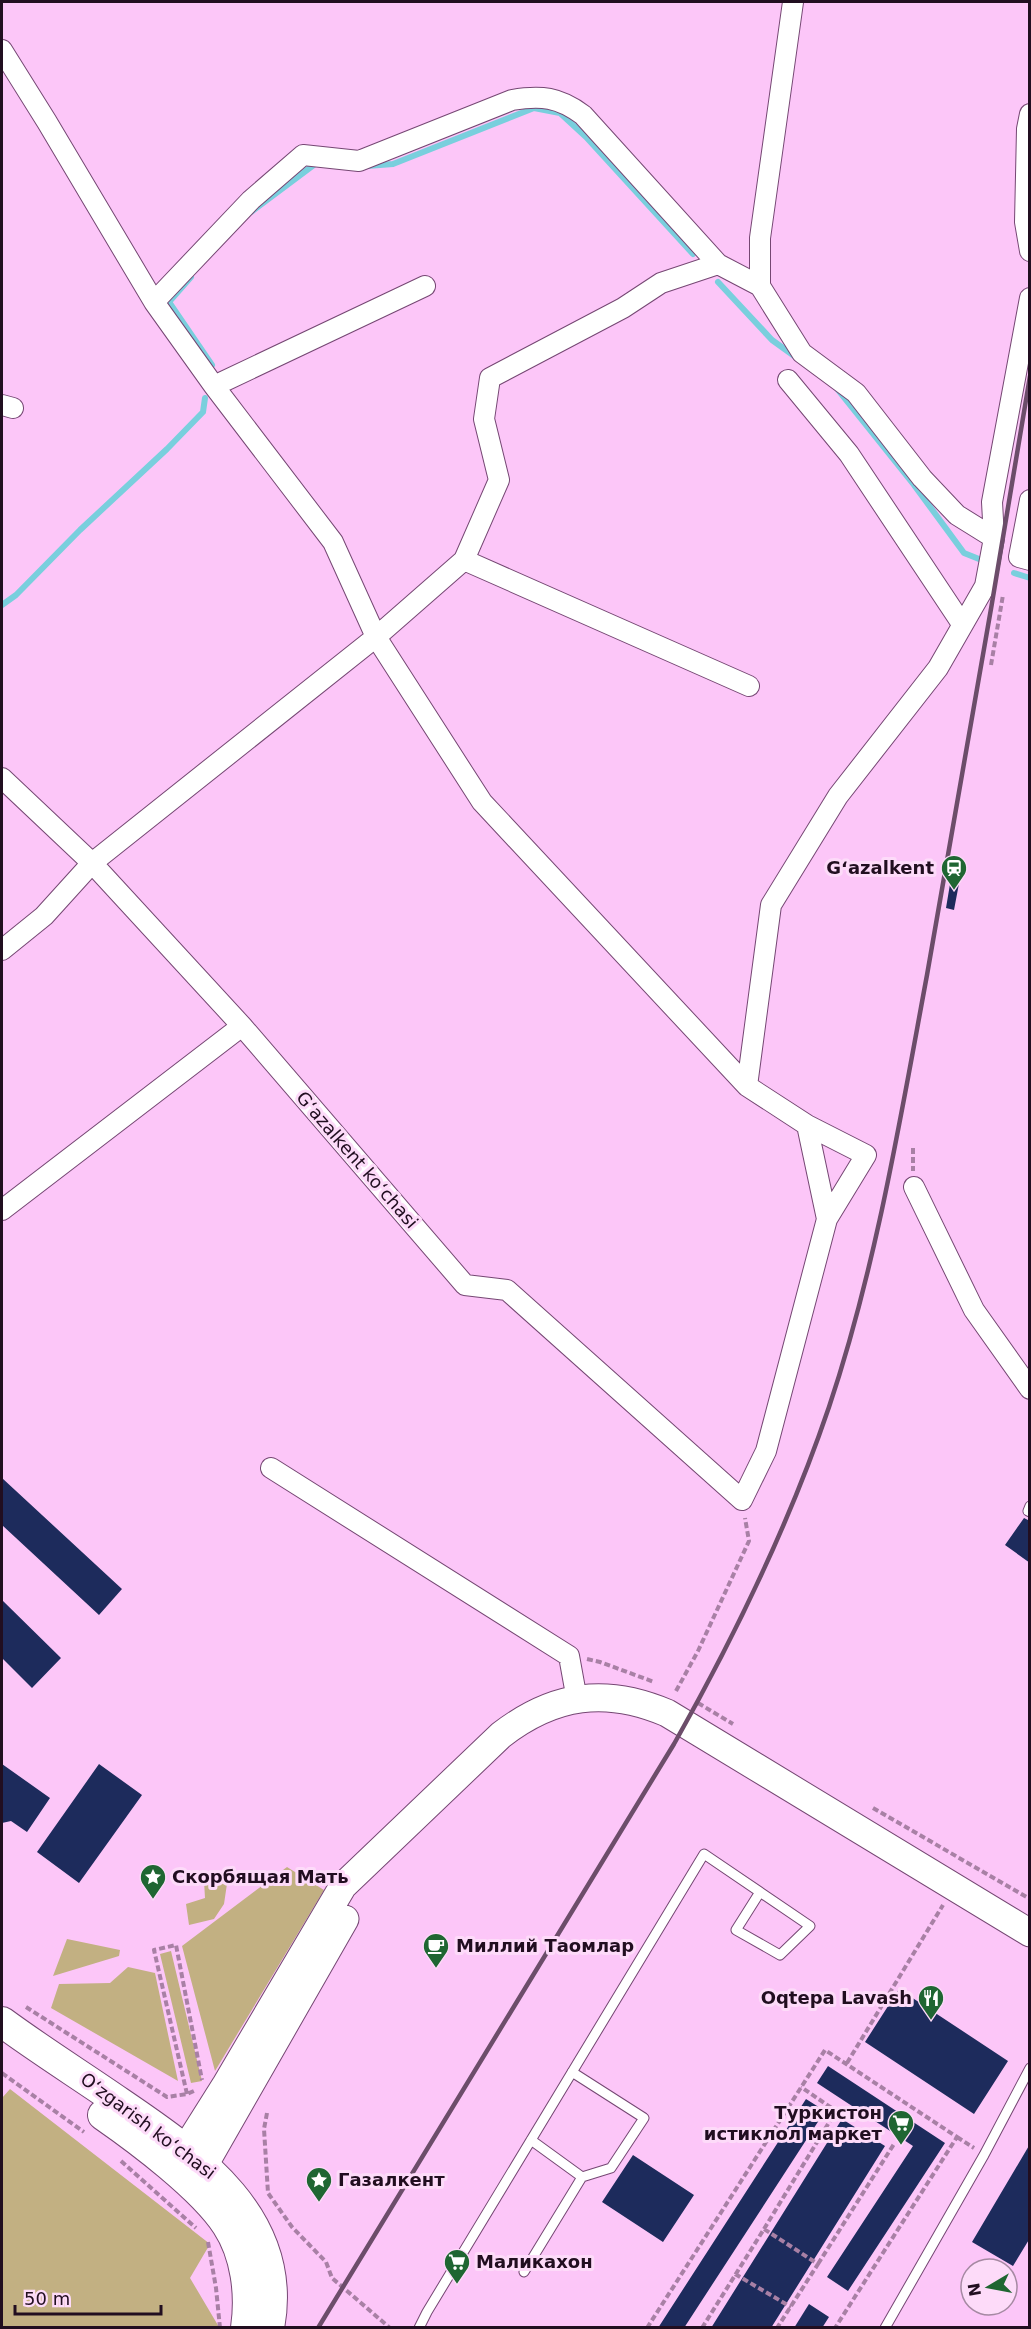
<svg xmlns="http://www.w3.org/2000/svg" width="1031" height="2329" font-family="'DejaVu Sans',sans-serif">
<rect width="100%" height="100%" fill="#fcc6f8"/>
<path fill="#c2b082" d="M287,1867L324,1890L215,2071L182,1946Z
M228,1877L224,1904L214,1919L189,1925L186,1904L205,1898L204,1881Z
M67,1939L120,1950L119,1956L53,1976Z
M171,1951L202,2081L191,2083L160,1954Z
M128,1967L155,1973L178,2081L51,2008L59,1984L110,1983Z
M10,2089L210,2244L190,2278L219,2327H2V2098Z"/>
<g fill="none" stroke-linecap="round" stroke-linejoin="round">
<path stroke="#79cfdd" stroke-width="6" d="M367,166L393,164L534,108L560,113L586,137L693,254
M251,212L315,164H318
M191,277L169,302L212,365
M718,282L772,340L797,358
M838,390L914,485L964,553L984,561
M1014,573L1030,578
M2,605L16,595L80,530L167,449L203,412L205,398"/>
</g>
<path fill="#1d2b5c" d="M952,872L961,873L954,910L946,908Z
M2,1478L122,1589L99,1615L2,1525Z
M1024,1518L1030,1521V1563L1005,1545Z
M2,1600L61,1658L32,1688L2,1658Z
M2,1764L50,1798L27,1832L11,1821L2,1823Z
M99,1764L142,1795L79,1883L37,1852Z
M899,1989L1008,2061L974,2114L865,2042Z
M828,2066L945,2143L848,2291L827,2277L913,2146L817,2083Z
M806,2099L825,2111L684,2328H658Z
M842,2119L885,2146L771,2328H711Z
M1030,2144V2238L1013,2266L972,2242Z
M633,2155L694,2195L663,2242L602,2202Z
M809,2304L829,2317L822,2328H794Z"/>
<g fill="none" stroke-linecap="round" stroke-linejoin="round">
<g stroke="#754773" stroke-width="11">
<path id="service" d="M1030,1506L1028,1511L1030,1512
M531,2140L582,2177
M524,2272L582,2177L611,2168L644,2118L572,2072
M419,2328L427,2312L704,1854L810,1926L780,1955L736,1930L760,1892
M885,2328L984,2155L1030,2068"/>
</g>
<g stroke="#754773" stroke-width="22">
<path id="minor" d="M2,50L47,122L154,302L214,386L333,542L376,637L482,802L747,1086L807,1125L866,1155L827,1219L766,1451L742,1500L507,1290L465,1285L242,1026L92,863L2,778
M1030,114L1027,129L1025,222L1030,251
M154,302L251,200L303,155L359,161L512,100C541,95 559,97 583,115L718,264L760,286
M788,380L849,454L962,624
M214,386L425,286
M2,405L13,408
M1030,500L1019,557L1030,560
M994,538L992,502L1030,298
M464,560L749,686
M2,950L44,916L92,863L376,637L464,560L499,480L484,419L490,378L623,308L661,283L718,264
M747,1086L771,905L838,796L938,668L985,586L994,538L957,515L922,478L856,393L802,353L760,286V238L793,2
M807,1125L827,1219
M914,1187L974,1310L1030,1389
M2,1210L242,1026
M271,1468L569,1656L577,1700"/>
</g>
<g stroke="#754773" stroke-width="29">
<path id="secondary" d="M174,2167L225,2086L343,1886L501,1735C554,1694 606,1687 667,1713L1030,1933
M194,2183L345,1919"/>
</g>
<g stroke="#754773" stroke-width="32">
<path id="primary" d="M2,2022C40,2050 80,2075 119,2102C197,2155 290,2219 269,2328
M103,2115C139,2140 203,2188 227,2225C246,2254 251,2294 246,2328"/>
</g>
<path stroke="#a880a5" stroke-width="4" stroke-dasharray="6 3" stroke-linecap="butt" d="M991,665L1003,595
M913,1148V1171
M587,1659L600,1662L654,1682
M676,1691L698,1651L749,1541L745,1518
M698,1703L733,1724
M873,1808L1030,1899
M26,2007L167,2097L187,2094L196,2090
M847,2063L943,1905
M2,2073L84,2132
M187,2094L154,1950L176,1945L202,2080
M267,2113L264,2129L268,2193L292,2227L326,2262L332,2278L390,2328
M957,2137L974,2148
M121,2161L196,2228
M764,2229L836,2111L801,2087
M208,2242L216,2288L220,2328
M818,2264L894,2144
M735,2274L791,2307
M647,2328L825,2050L957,2137L835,2328
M702,2328L764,2229L818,2264L777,2328"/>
<use href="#service" stroke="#fff" stroke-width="9"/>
<use href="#minor" stroke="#fff" stroke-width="20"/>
<use href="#secondary" stroke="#fff" stroke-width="27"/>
<use href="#primary" stroke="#fff" stroke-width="30"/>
<path stroke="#6c4d6a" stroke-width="4.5" d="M318,2328L674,1744C735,1636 789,1525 829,1407C876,1267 900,1120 927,975C963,775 997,576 1030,376"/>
</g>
<defs>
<g id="station-pin" transform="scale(1.35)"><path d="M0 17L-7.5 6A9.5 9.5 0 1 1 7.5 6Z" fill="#1f6632" stroke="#fddbf9"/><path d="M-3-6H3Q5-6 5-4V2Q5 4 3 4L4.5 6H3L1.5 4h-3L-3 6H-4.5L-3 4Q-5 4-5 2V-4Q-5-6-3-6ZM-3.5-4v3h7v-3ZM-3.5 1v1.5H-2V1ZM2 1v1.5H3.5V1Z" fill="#fff"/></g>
<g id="sight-pin" transform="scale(1.35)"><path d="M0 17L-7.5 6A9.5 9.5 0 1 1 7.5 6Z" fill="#1f6632" stroke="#fddbf9"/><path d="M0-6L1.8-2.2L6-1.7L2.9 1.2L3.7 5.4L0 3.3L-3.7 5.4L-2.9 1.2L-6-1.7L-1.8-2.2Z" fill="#fff"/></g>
<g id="cafe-pin" transform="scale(1.35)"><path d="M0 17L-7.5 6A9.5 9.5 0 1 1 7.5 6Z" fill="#1f6632" stroke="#fddbf9"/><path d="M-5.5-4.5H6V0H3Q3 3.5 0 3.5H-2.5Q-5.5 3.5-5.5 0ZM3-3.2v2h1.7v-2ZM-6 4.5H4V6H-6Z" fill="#fff"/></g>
<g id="restaurant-pin" transform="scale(1.35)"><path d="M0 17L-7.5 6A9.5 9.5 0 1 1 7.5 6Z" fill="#1f6632" stroke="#fddbf9"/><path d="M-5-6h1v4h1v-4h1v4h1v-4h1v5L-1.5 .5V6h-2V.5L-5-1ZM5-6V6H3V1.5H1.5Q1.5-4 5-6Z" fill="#fff"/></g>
<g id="supermarket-pin" transform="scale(1.35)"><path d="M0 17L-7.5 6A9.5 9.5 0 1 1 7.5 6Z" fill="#1f6632" stroke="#fddbf9"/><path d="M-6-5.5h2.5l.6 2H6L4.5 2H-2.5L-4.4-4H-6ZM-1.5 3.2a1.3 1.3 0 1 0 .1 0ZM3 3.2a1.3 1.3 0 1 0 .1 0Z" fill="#fff"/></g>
</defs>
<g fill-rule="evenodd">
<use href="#station-pin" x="954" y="868"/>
<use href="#sight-pin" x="153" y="1877"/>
<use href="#cafe-pin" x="436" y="1946"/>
<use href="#restaurant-pin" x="931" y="1998"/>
<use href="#supermarket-pin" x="901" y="2123"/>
<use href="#sight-pin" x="319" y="2180"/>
<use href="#supermarket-pin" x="457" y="2262"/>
</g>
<g text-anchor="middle" stroke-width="6" stroke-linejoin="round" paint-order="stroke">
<g font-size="18" font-weight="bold" fill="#210e20" stroke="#fddbf9" text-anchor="start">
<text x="934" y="874" text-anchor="end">Gʻazalkent</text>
<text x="172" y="1883">Скорбящая Мать</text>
<text x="456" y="1952">Миллий Таомлар</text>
<text x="912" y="2004" text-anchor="end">Oqtepa Lavash</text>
<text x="882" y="2119" text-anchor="end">Туркистон<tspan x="882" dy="21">истиклол маркет</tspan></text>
<text x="338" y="2186">Газалкент</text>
<text x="476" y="2268">Маликахон</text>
</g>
<g font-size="18" fill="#210e20" stroke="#fddbf9">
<text transform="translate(357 1160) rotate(49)" y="6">Gʻazalkent koʻchasi</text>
<text transform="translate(148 2126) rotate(37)" y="6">Oʻzgarish koʻchasi</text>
</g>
</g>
<rect width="1031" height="2329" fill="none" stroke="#210e20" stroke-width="6"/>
<g transform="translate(989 2287) rotate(260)"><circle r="28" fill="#fddbf9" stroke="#a589a2" stroke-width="1.5"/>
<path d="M0-4.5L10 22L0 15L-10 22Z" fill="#1f6632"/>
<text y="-9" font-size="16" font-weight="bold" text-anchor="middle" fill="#210e20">N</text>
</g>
<path d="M15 2305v9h146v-9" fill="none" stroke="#210e20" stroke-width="3"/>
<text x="24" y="2305" font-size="18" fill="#210e20" stroke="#fddbf9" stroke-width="4.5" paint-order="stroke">50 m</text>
</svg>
